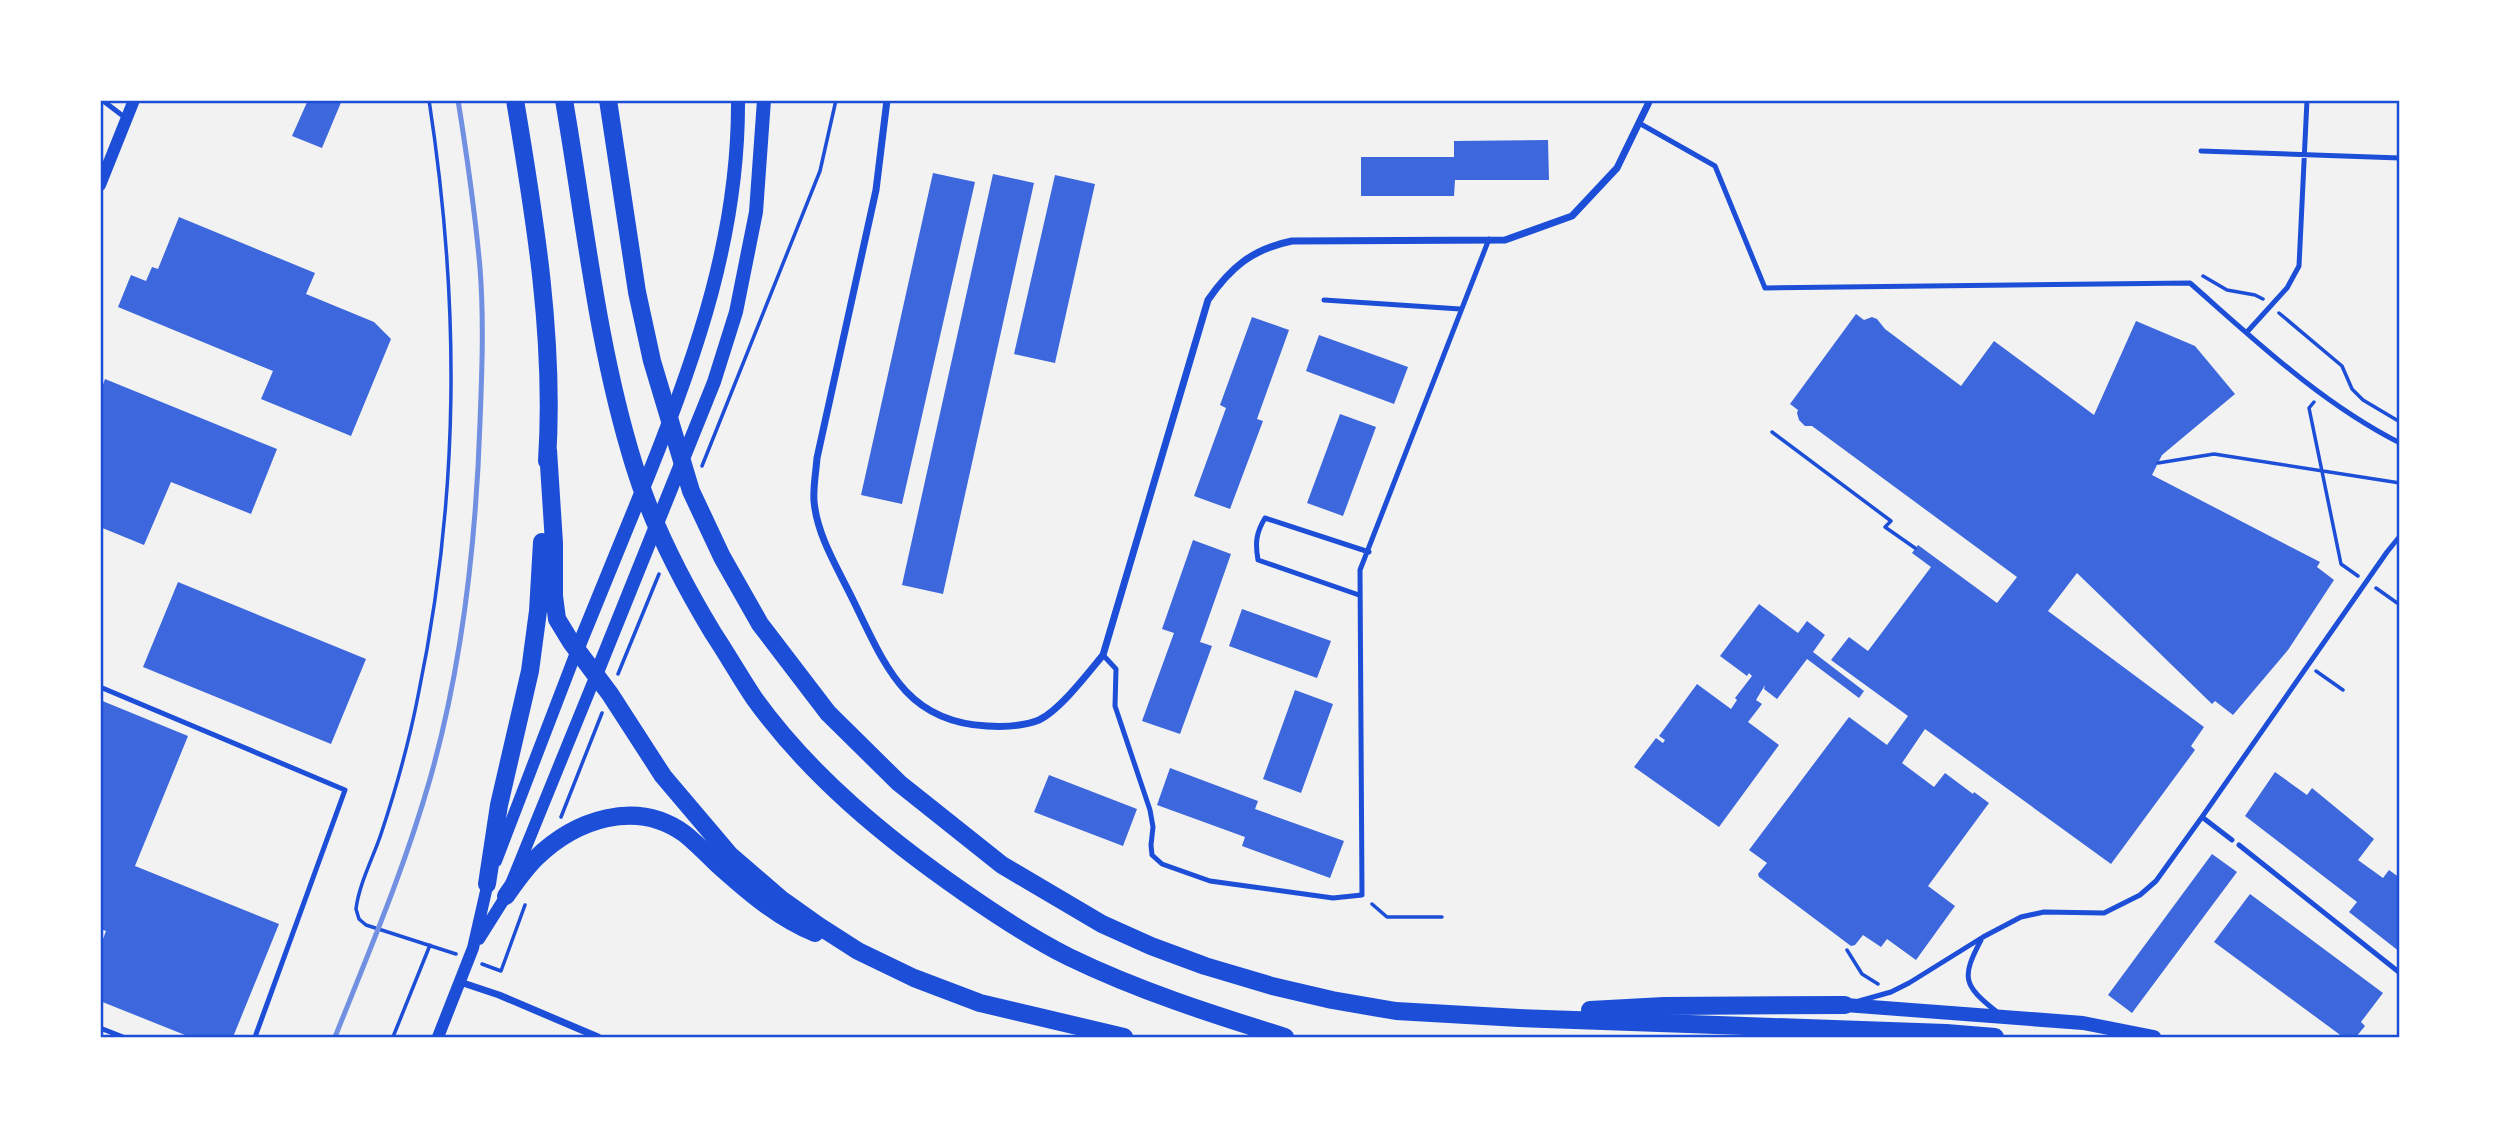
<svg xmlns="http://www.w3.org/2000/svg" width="2500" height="1137" font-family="'PT Sans',sans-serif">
<rect width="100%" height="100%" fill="#f2f2f2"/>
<path fill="#3d67dc" d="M308,100H342L322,148L292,136Z
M1548,140L1549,180H1455L1454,196H1361V157H1454V141Z
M933,173L975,182L902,504L861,495Z
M993,174L1034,183L943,594L902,585Z
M1055,175L1095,184L1055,363L1014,354Z
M179,217L315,273L306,294L374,322L391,339L351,436L261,399L273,371L118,307L131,275L146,281L152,267L158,269Z
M1856,314L1864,320L1872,317L1877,319L1885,329L1961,386L1994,341L2094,415L2136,321L2195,346L2235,394L2162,455L2152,475L2320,562L2317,567L2334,580L2288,650L2233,715L2215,701L2212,704L2077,573L2048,611L2204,727L2191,746L2195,750L2111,864L1925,729L1902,763L1934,787L1945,773L1973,794L1974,792L1989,803L1928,886L1955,906L1916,960L1887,939L1881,947L1863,935L1855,945L1851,946L1759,877L1758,874L1767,863L1749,850L1849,717L1887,745L1908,716L1831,660L1849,637L1868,651L1931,567L1912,553L1918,545L1997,603L2017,577L1812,426H1805L1799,420L1797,413L1798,410L1790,404Z
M1252,317L1289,330L1257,419L1263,421L1230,509L1194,496L1226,408L1220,405Z
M1319,335L1408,367L1394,404L1306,371Z
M105,379L277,449L251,514L171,482L144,545L100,527V393Z
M1340,414L1376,427L1343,516L1307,503Z
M1193,540L1231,554L1200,642L1212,646L1180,734L1142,721L1174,633L1162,629Z
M178,582L366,659L331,744L143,667Z
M1759,604L1798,633L1807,621L1825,635L1813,652L1864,691L1859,698L1807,659L1777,699L1764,689L1765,685L1756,700L1762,704L1748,722L1779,745L1719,827L1634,767L1656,738L1663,743L1665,740L1659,736L1697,684L1731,709L1737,700L1735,698L1752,676L1749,673L1747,676L1720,656Z
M1242,609L1331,641L1317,678L1229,646Z
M1295,690L1333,704L1301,793L1263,779Z
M100,700L188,736L135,866L279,924L233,1037H190L100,1001V947L106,931L100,929Z
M1170,768L1258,801L1255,809L1344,841L1330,878L1242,846L1245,837L1157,805Z
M2275,772L2307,795L2312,788L2374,839L2358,860L2383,878L2389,870L2400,878V952L2349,912L2357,902L2245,816Z
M1049,775L1137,809L1123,846L1034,812Z
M2212,854L2237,872L2132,1013L2108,995Z
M2250,894L2383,993L2361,1022L2365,1026L2356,1037H2343L2214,942Z"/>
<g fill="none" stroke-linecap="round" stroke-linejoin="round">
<path stroke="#1d4ed8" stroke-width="3.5" d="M429,100C460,302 460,494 418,696C409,742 396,789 381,834C373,858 359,884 356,909L359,919L366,925L456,954
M2203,276L2227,290L2255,295L2263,299
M2279,313L2342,366L2352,389L2363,400L2400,422
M2314,402L2309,408L2341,564L2358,576
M1772,432L1891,521L1885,527L1915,548
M2158,463L2214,454L2400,483
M702,466L820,171L836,100
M2376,588L2400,605
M2316,671L2343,690
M618,674L659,574
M561,817L602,713
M1372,904L1387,917H1442
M1847,950L1862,974L1878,984
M482,964L501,971L525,905
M393,1037L430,945"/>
<path stroke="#1d4ed8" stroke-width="5" d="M102,100L127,119
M1639,123L1715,166L1765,288L2190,283C2256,341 2321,403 2400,443
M2201,151L2400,158
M1324,300L1460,309
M2247,332L2287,288L2299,266L2307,100
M1359,595L1258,560C1255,543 1256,533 1265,518L1369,552
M1103,655L1116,669L1115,706L1150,810L1153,827L1151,845L1152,855L1162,864L1210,881L1333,898L1362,895L1360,570L1489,239
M100,687L345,790L255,1037
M2202,817L2232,840
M2239,845L2400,973
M1981,940C1961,978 1963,985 1997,1012
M1859,1001L1891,992L1909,983L1983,937L2021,917L2044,912L2104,913L2140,895L2156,881L2202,817L2387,552L2400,536
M100,1028L123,1037"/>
<path stroke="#1d4ed8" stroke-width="7" d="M887,100L876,190L817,458C816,472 813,487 814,501C817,537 840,572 855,604C886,668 907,722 987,726C1003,727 1024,726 1039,720C1060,710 1088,673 1103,655L1208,300C1230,268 1252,249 1292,241L1505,240L1572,216L1617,168L1650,100
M460,982L499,995L598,1037"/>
<path stroke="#1d4ed8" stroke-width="12" d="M100,185L134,100
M496,861L577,650
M479,939L506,896L596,675
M438,1037L473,948L489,878"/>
<path stroke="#1d4ed8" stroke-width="14" d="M577,650C601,592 624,534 648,476C697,354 739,233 738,100
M596,675L714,382L736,312L756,212L764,100
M1845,1005L2083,1023L2154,1037"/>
<path stroke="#1d4ed8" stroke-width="18" d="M515,100C535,219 555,340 547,461
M564,100C585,222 597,346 634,465C652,524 681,580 713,633C727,654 740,677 754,698C810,776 887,839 965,893C998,916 1033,939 1069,957C1139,991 1212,1014 1285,1037
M608,100L637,292L652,361L691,491L722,557L760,624L828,713L899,783L1002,865L1102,924L1151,946L1205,966L1272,986L1332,1000L1396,1011L1519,1018L1946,1033L1995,1037
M548,450L554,543V596L557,619L571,642L610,694L663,776L730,855L781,899L819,926L858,951L914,978L980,1003L1124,1037
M487,884L499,805L530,671L538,611L542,542
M506,896C515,883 524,870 536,858C575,820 636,798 685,834C696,843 706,853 716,863C746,890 778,918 815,933
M1590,1010L1664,1006L1845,1005"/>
<path stroke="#7290e2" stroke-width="5" d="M335,1037C369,952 405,867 430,779C463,663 476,542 480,422C482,371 484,319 480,268C475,212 467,156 458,100"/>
</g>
<rect width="2500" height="1137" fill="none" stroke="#ffffff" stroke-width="203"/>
<rect x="102" y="102" width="2296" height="934" fill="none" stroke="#1d4ed8" stroke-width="2.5"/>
</svg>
